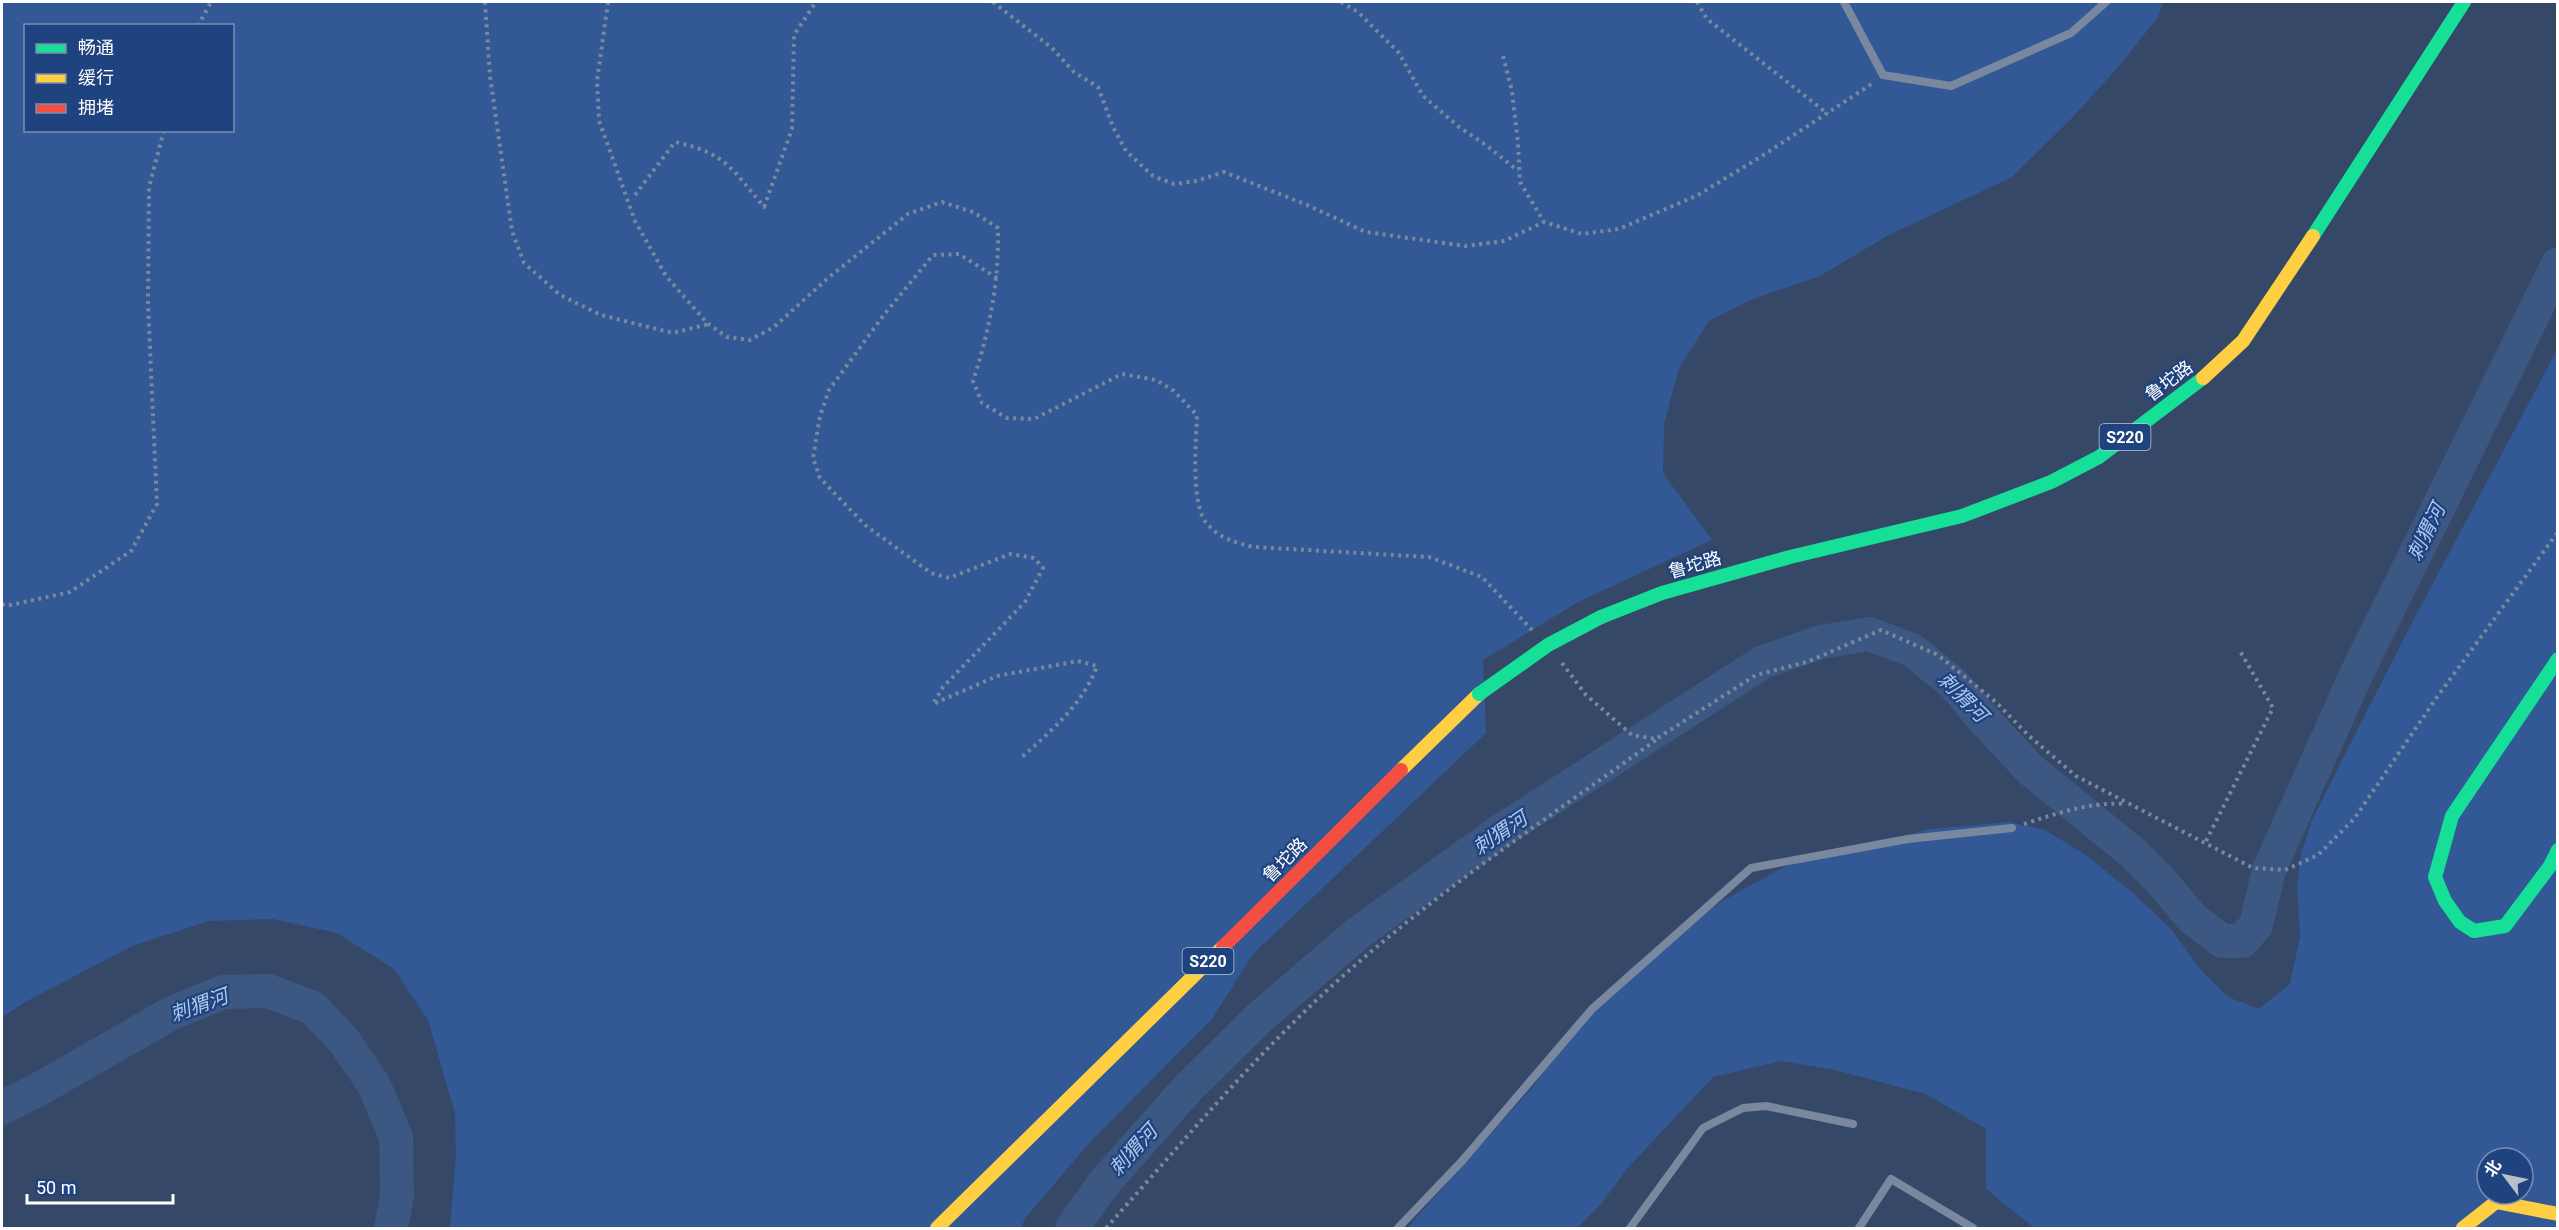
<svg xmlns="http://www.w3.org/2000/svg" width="2559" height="1230" font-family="Roboto,'Noto Sans SC',sans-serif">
<rect width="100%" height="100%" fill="#354868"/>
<path fill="#325995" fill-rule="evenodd" d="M2,2H2163L2158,17L2120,65L2072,118L2012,177L1887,236L1820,276L1750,300L1709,321L1679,368L1664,424L1663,473L1712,540L1578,602L1483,660L1486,733L1253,954L1212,1019L1089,1143L1027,1216L1020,1228H450L456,1154L455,1113L428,1020L394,969L337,933L273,919L209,921L132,946L27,1001L2,1017ZM26,26H232V130H26Z
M2557,350V1228H2034L1986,1189V1129L1926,1094L1835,1070L1781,1061L1713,1077L1626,1170L1602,1203L1577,1228H1407L1531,1089L1583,1018L1629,969L1724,900L1786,866L1931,829L2008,822L2045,830L2087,856L2132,892L2171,929L2201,970L2228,997L2259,1009L2290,984L2300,937L2297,888L2301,854L2312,820L2406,634ZM2487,1158H2523V1194H2487Z"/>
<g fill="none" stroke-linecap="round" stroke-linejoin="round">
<path stroke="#3c5781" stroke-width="34" d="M2,1108L41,1088L168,1015L223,992L268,991L313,1008L344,1041L374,1085L396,1137L397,1196L391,1228
M1072,1228L1104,1183L1188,1088L1258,1019L1358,933L1496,834L1763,662L1821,642L1869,634L1912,650L1953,683L1986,722L2031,770L2132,852L2161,881L2192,918L2222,941H2242L2256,925L2269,870L2355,677L2558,264"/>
<path stroke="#79889f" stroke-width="4" stroke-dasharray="3 4.5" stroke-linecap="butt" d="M485,2L490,76L512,231L524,263L560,295L601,315L673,333L709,324
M608,2L597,81L599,121L610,151L635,221L666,276L707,323L727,337L750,340L774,327L828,278L908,214L942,202L973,212L998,228C999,282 990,329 973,381L982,403L1007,418L1034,419L1122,374L1156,380L1174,391L1197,415C1196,441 1190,507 1208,525C1221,539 1236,543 1254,547L1429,557L1482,577L1533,631
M993,2L1052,48L1074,72L1098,87L1113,127L1126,151L1153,176L1174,184L1196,181L1224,172L1307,205L1366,232L1465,246L1504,241L1544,222
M1341,2L1358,12L1399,53L1423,96L1459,127L1486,145L1518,171
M1697,2L1707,19L1828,114
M198,26L211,2
M1503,56L1512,91L1518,143L1520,182L1544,222L1582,234L1619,229L1698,195L1762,156L1873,83
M635,195L675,142C726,153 732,169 764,207L792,129L794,35L816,2
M997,278L959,254L933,255L883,316L829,390L820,416L813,458L820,478L865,525L931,573L949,578L1010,554L1034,558L1043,568L1025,602L943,687L933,704L997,676L1078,661L1097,666C1083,704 1052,730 1022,757
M2,604L6,606L70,592L131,551L157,504L148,303L149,187L164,130
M1562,663L1586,695L1632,735L1656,739L1756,675L1807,662L1881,630L1938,655L1997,703L2029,736L2076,776L2253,868L2285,870L2318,855L2354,819L2437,697L2558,532
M2024,824C2058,813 2089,802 2125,804
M2206,841L2273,708L2240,651
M1106,1228C1185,1140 1262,1046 1352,968C1447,885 1553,814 1656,740"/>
<path stroke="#79889f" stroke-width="8" d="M1844,2L1883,75L1951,86L2071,33L2106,2
M1398,1228L1462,1161L1592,1009L1751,868L1908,839L2012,828
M1630,1228L1703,1128L1743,1108L1766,1106L1853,1124
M1859,1228L1891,1179L1973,1228"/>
<path stroke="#16e098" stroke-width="14" d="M2313,236L2464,2
M1601,617L1662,593L1790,557L1962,516L2051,482L2099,457L2203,378
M2558,659L2452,816L2435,877L2445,901L2460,922L2474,931L2505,926L2550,866L2558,850"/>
<path stroke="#ffcf43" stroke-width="14" d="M2203,378L2243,341L2313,236
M1401,770L1479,694
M937,1228L1223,947
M2463,1228L2496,1202L2558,1214"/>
<path stroke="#f24e42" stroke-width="14" d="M1223,947L1401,770"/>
<path stroke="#16e098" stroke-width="14" d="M1479,694L1548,645L1601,617"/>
</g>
<g text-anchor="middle" stroke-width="4.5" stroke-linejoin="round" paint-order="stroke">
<g fill="#1f437e" stroke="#bcc7d8" stroke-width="1.5">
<rect x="2099.5" y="424" width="51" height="26" rx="4.5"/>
<rect x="1182.5" y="948" width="51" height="26" rx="4.5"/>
</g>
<g font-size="16" font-weight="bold" fill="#fff">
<text x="2125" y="443">S220</text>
<text x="1208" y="967">S220</text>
</g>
<g font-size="18" fill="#fff" stroke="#1f437e">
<text transform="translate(2169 381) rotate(-37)" y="6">鲁坨路</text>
<text transform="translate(1695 565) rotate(-16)" y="6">鲁坨路</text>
<text transform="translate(1285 860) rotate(-45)" y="6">鲁坨路</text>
</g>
<g font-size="20" font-style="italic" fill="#adc8ef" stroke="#1f437e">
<text transform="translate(2426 532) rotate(-64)" y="7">刺猬河</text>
<text transform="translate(1963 697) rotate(45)" y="7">刺猬河</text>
<text transform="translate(1500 833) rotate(-34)" y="7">刺猬河</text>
<text transform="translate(199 1005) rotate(-20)" y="7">刺猬河</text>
<text transform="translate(1133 1150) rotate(-48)" y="7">刺猬河</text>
</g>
</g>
<rect width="2559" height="1230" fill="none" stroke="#ffffff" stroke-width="6"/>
<rect x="24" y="24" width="210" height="108" fill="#1f437e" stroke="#798eb2" stroke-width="1.5"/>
<rect x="36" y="44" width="30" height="9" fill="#16e098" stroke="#798eb2" stroke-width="1.5"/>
<text x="78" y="54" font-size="18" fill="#ffffff">畅通</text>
<rect x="36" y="74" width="30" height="9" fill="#ffcf43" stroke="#798eb2" stroke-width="1.5"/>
<text x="78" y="84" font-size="18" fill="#ffffff">缓行</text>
<rect x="36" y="104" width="30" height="9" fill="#f24e42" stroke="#798eb2" stroke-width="1.5"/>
<text x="78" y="114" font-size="18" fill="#ffffff">拥堵</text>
<g transform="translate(2505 1176) rotate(302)"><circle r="28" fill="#1f437e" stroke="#798eb2" stroke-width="1.5"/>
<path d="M0-4.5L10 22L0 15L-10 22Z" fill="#b8bfca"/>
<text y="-9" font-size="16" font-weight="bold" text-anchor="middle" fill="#ffffff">北</text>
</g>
<path d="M27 1194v9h146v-9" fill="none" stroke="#ffffff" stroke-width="3"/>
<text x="36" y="1194" font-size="18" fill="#ffffff" stroke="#1f437e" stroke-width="4.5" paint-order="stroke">50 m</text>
</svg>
